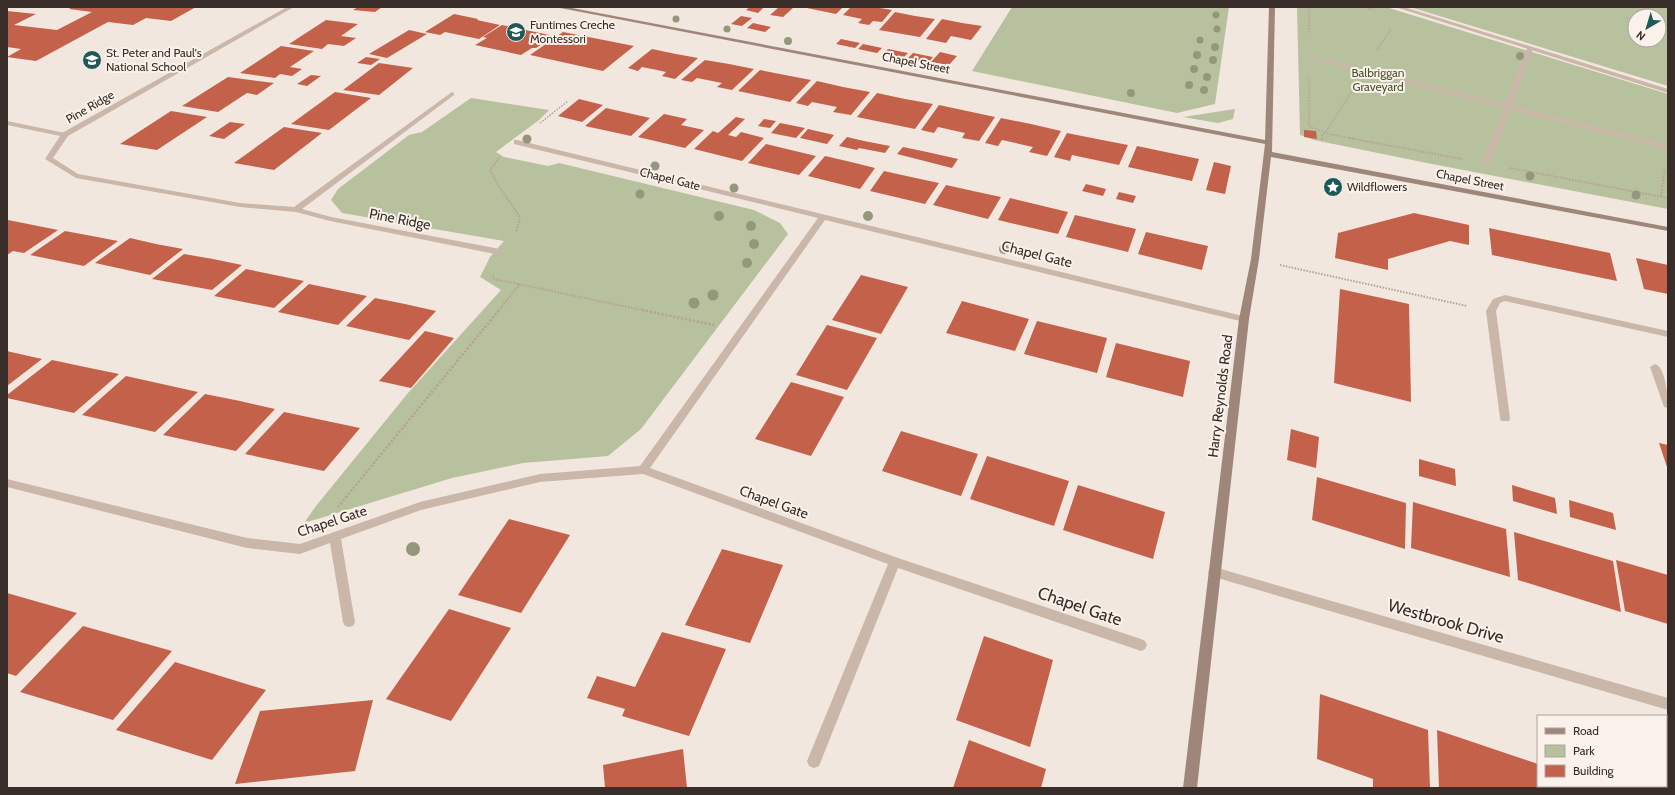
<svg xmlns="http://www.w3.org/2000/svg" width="1675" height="795" font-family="Cabin,sans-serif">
<rect width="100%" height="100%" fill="#f2e7de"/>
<path fill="#b7c19e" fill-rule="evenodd" d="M1012,7H1229L1215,104L1177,113L972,71Z
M1297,7H1386L1668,94V209L1432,164L1314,140L1300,135Z
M1410,7H1668V86ZM1635,16H1659V40H1635Z
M471,98L549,110L539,120L496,152L504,157L548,166L559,163L754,210L780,223L788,234L641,429L608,456L523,463L452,478L304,523L316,506L408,393L501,290L480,277L490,257L504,241L342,213L331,200L338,189L409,135L422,132Z
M1235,109L1233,119L1218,123L1183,117Z"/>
<path fill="#c4614a" d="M72,7H196L171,21L146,18L133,25L108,22L36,61L7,57L21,49L7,47V11L36,14L14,25L57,30L92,12L69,9Z
M358,7H382L375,12L353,10Z
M750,7H764L758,13L746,10Z
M779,7H794L783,17L770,15Z
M802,7H843L836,14Z
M851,7H874L892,10L882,22L873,21L869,25L858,23L862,19L843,15Z
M895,12L915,16L935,19L920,37L879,30Z
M454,14L478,19L477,20L500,25L479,39L445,32L440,35L425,32Z
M741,16L752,18L742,26L731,24Z
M942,19L962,23L982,26L971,40L951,36L946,43L926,39Z
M326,20L358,24L341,36L356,38L344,46L328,44L322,49L289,44Z
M753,23L771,27L765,32L747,28Z
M502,25L554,36L536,48H532L521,55L475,45L487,38L483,37Z
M409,30L427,34L387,58L369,54Z
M563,32L634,46L603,71L530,55Z
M841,39L860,43L855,48L836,44Z
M863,44L882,48L877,53L858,49Z
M281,46L314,51L290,67L302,69L292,76L280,74L275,78L240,73Z
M652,49L676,54L698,58L675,79L662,76L666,72L657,70L642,67L638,71L628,68Z
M888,49L908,53L903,58L883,54Z
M940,52L957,56L949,65L931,62Z
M913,53L933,57L928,63L908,58Z
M366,57L380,59L371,65L357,63Z
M705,60L729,64L754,69L732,90L717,87L722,83L697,78L692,82L681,80Z
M379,63L413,68L379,95L343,90Z
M760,70L785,75L811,80L790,102L738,91Z
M311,75L321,76L307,86L297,84Z
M228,77L274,83L257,95L247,93L218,112L182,106Z
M817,81L843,87L870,92L851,115L833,112L837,107L812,102L808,106L796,103Z
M335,92L371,98L329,130L291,124Z
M877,93L905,99L933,104L915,129L857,117Z
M579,99L603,105L582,122L558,116Z
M939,105L995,117L979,141L962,138L965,133L938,127L934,133L921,130Z
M606,108L650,118L631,136L585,126Z
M171,111L207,117L157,150L120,144Z
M664,114L687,119L681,125L704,130L685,148L638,137Z
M736,117L745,119L728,135L736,137L741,132L764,138L742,161L694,149L713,131L718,133Z
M1001,118L1031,124L1061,131L1047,156L1029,152L1033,147L1002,140L998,146L985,143Z
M764,119L776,121L770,128L758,126Z
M230,122L245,124L224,139L209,136Z
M780,123L805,128L796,138L771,133Z
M284,127L322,133L274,170L234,163Z
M808,129L834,135L827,144L800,138Z
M1304,130L1316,131L1317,139L1304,137Z
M1067,133L1097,139L1128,145L1119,165L1072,155L1070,161L1054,157Z
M847,137L864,141L890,146L885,153L859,148L857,150L839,146Z
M766,144L816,156L799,175L748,163Z
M1137,146L1199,159L1192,181L1128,167Z
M903,147L927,152L958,159L952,168L897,154Z
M825,156L851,162L875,168L860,189L808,176Z
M1214,162L1231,166L1225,194L1206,190Z
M884,171L911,177L939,183L925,204L870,191Z
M1086,184L1106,189L1103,196L1082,191Z
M946,185L973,191L1001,197L988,219L933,205Z
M1119,192L1136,196L1133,203L1116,199Z
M1010,198L1068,212L1058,234L998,220Z
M1414,213L1469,225V245L1450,241L1388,259V270L1335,258L1338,233Z
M1075,215L1136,229L1128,252L1066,237Z
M8,220L58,230L24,253L13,251L7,255Z
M1489,228L1610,253L1617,281L1492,255Z
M65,231L92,236L118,241L84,266L30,255Z
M1146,232L1208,246L1202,270L1138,254Z
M130,238L156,244L183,249L150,275L95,263Z
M184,254L213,259L242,265L212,290L152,279Z
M1636,258L1668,265V294L1644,289Z
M246,269L304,281L274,308L214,296Z
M861,275L908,287L881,334L832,320Z
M309,284L367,296L338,325L278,312Z
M1340,289L1409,304L1411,402L1334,383Z
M375,298L405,304L436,311L409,340L346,326Z
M962,301L1029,319L1015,351L946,333Z
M1037,321L1107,338L1097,373L1024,354Z
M827,325L877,338L847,390L796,375Z
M425,331L454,338L411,388L379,381Z
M1116,343L1190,361L1183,397L1106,377Z
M7,351L11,352L42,359L7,386Z
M52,360L85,367L119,374L74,413L7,398V395Z
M126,376L198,392L155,432L82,415Z
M791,382L844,397L811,456L755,439Z
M205,394L240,401L275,409L236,451L163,435Z
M284,412L360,428L324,471L245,454Z
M1291,429L1319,437L1316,468L1287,460Z
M901,431L978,454L961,496L882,471Z
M1659,443L1668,445V470Z
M987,456L1069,481L1054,526L970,499Z
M1419,459L1455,469L1456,486L1419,476Z
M1317,477L1406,503L1405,549L1312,520Z
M1078,485L1165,512L1153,559L1063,530Z
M1512,485L1555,498L1557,514L1513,501Z
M1569,500L1613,513L1616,530L1570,517Z
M1413,502L1506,529L1510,577L1411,548Z
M509,519L570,535L521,613L458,595Z
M1514,532L1613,561L1621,612L1518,580Z
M722,549L783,565L750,643L685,625Z
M1616,560L1668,575V624L1625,611Z
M7,593L77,613L16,676L7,673Z
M449,609L511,628L451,721L386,699Z
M83,626L172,651L113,720L20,692Z
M662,632L726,649L689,736L622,716L625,709L587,698L597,676L635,687Z
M984,636L1053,660L1030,747L956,720Z
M175,662L266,690L212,760L116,730Z
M1320,694L1428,730L1430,788H1373V779L1317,759Z
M373,700L355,771L235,784L260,711Z
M1437,730L1538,764V786H1555V788H1439Z
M969,740L1046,769L1041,788H953Z
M683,749L687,788H605L603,765Z
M1561,786H1602L1607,788H1562Z"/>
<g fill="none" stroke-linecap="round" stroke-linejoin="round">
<path stroke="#b6a194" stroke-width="1.5" stroke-dasharray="1.5 1.5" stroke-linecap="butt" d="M1309,7V34
M1365,7L1374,10
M1378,49L1391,28
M1309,79V126L1325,133L1354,139
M540,123L568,101
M1322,139V135L1325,133L1352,91"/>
<path stroke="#b6a194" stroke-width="2" stroke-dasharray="1.5 1.5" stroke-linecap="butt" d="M1322,138V140
M1349,138L1462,159
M499,158L490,170L498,185L520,217L516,233
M1510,168L1668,198
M1661,196L1665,169
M1280,265L1467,306
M493,275L494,279L647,311
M498,311L520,284"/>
<path stroke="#b6a194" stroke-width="2.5" stroke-dasharray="2 2" stroke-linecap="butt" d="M642,310L714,325
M338,507L499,310"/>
<path fill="#cab7aa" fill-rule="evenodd" d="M1530,47L1533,49L1512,106L1668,145V149L1510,110L1490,163L1489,165H1483L1482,163L1504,108L1306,57L1309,55L1505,104L1527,49Z
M7,121L65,133L69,135L65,137L7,125Z"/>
<path fill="#cab7aa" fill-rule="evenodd" d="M287,7H294L68,136L53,158L78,174L240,203L294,207L452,92L454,93V95L302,209L331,217L500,249L504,252L503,254L500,255L330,221L296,212L240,207L76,178L45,159L62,133Z
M1395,7H1404L1668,89V93Z
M514,140H517L1247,317L1249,319L1244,322L825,220L650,468L898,558L1141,639L1145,641L1147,645L1145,649L1141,651L898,568L821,761L819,766L814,768L809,766L807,761L888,564L643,474L540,482L421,510L341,539L355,622L353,626L349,627L345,626L343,622L330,543L300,554L247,548L7,487V479L247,538L300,544L420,502L540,474L640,466L818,218L514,144Z
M1505,295L1668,331V337L1505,301L1500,303L1496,311L1510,418L1509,421H1501L1500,418L1486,311L1493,299Z
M1655,364C1666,367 1668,398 1668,408L1664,407L1663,404L1650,367Z
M1214,567L1668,698V710L1214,577L1210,576L1208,572L1210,568Z"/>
<path fill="#9e867b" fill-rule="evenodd" d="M555,7H567L1265,140L1269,7H1275L1272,152L1668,227V231L1271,157L1259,259L1249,319L1197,788H1183L1239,319L1251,259L1265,144Z"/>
</g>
<g fill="#95977d">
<circle cx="1216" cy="15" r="3.5"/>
<circle cx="676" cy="19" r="3.5"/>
<circle cx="727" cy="29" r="3.5"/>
<circle cx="1217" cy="29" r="3.5"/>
<circle cx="1200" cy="40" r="3.5"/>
<circle cx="788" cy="41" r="4"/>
<circle cx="1215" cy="47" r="4"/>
<circle cx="1197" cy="55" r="4"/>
<circle cx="1520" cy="56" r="4"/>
<circle cx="1213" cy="60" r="4"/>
<circle cx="1194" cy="69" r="4"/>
<circle cx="1207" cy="77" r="4"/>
<circle cx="1189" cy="85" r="4"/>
<circle cx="1204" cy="90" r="4"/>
<circle cx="1131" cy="93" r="4"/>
<circle cx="527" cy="139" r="4.5"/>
<circle cx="655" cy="166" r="4.5"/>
<circle cx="1530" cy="176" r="4.5"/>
<circle cx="734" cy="188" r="4.5"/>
<circle cx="640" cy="194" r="4.5"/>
<circle cx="1636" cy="195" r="4.5"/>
<circle cx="719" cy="216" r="5"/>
<circle cx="868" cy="216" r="5"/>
<circle cx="751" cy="226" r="5"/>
<circle cx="754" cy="244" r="5"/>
<circle cx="1004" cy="249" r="5"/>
<circle cx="747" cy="263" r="5"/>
<circle cx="713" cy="295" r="5.5"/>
<circle cx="694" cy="303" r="5.5"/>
<circle cx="413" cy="549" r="7"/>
</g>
<defs>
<g id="school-disc" transform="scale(1)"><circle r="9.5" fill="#1f5859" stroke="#faf2ea"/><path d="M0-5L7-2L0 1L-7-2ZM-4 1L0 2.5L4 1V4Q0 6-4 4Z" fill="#fff"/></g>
<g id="sight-disc" transform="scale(1)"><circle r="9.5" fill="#1f5859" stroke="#faf2ea"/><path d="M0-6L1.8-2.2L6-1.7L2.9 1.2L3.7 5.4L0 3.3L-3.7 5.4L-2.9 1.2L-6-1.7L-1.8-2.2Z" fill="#fff"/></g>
</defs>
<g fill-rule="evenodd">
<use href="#school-disc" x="516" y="32"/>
<use href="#school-disc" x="92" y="60"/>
<use href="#sight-disc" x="1333" y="187"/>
</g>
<g text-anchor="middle" stroke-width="4" stroke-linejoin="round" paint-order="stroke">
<g font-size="12" fill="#382d29" stroke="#faf2ea" text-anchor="start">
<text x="530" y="29">Funtimes Creche<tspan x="530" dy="14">Montessori</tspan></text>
<text x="106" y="57">St. Peter and Paul's<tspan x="106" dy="14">National School</tspan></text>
<text x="1347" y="191">Wildflowers</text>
</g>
<g font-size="12" fill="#382d29" stroke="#faf2ea">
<text transform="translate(916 63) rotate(11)" y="4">Chapel Street</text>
<text transform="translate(90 107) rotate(-30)" y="4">Pine Ridge</text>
<text transform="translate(670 179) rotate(14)" y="4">Chapel Gate</text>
<text transform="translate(1470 180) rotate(11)" y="4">Chapel Street</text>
</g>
<g font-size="12" fill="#49552d" stroke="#faf2ea">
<text x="1378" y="77">Balbriggan<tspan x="1378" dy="14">Graveyard</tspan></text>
</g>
<g font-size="14" fill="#382d29" stroke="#faf2ea">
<text transform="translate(400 219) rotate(11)" y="5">Pine Ridge</text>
<text transform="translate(1037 254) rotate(14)" y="5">Chapel Gate</text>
<text transform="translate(1220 396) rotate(-83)" y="5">Harry Reynolds Road</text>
<text transform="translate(774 502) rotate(20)" y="5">Chapel Gate</text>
<text transform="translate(332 521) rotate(-18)" y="5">Chapel Gate</text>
</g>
<g font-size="17" fill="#382d29" stroke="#faf2ea">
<text transform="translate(1080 606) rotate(19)" y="6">Chapel Gate</text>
<text transform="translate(1446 621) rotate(16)" y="6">Westbrook Drive</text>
</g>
</g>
<rect width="1675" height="795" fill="none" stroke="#382d29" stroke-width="16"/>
<rect x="1537" y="715" width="130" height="72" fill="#faf2ea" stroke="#aca39d"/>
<rect x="1545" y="728" width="20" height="6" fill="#9e867b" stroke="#aca39d"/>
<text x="1573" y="735" font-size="12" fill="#382d29">Road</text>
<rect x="1545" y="745" width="20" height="12" fill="#b7c19e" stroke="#aca39d"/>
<text x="1573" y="755" font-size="12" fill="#382d29">Park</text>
<rect x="1545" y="765" width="20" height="12" fill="#c4614a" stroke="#aca39d"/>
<text x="1573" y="775" font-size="12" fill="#382d29">Building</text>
<g transform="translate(1647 28) rotate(218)"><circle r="19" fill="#faf2ea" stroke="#aca39d"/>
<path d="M0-3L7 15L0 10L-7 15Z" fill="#1f5859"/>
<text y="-6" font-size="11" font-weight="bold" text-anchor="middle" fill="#382d29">N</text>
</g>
</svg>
